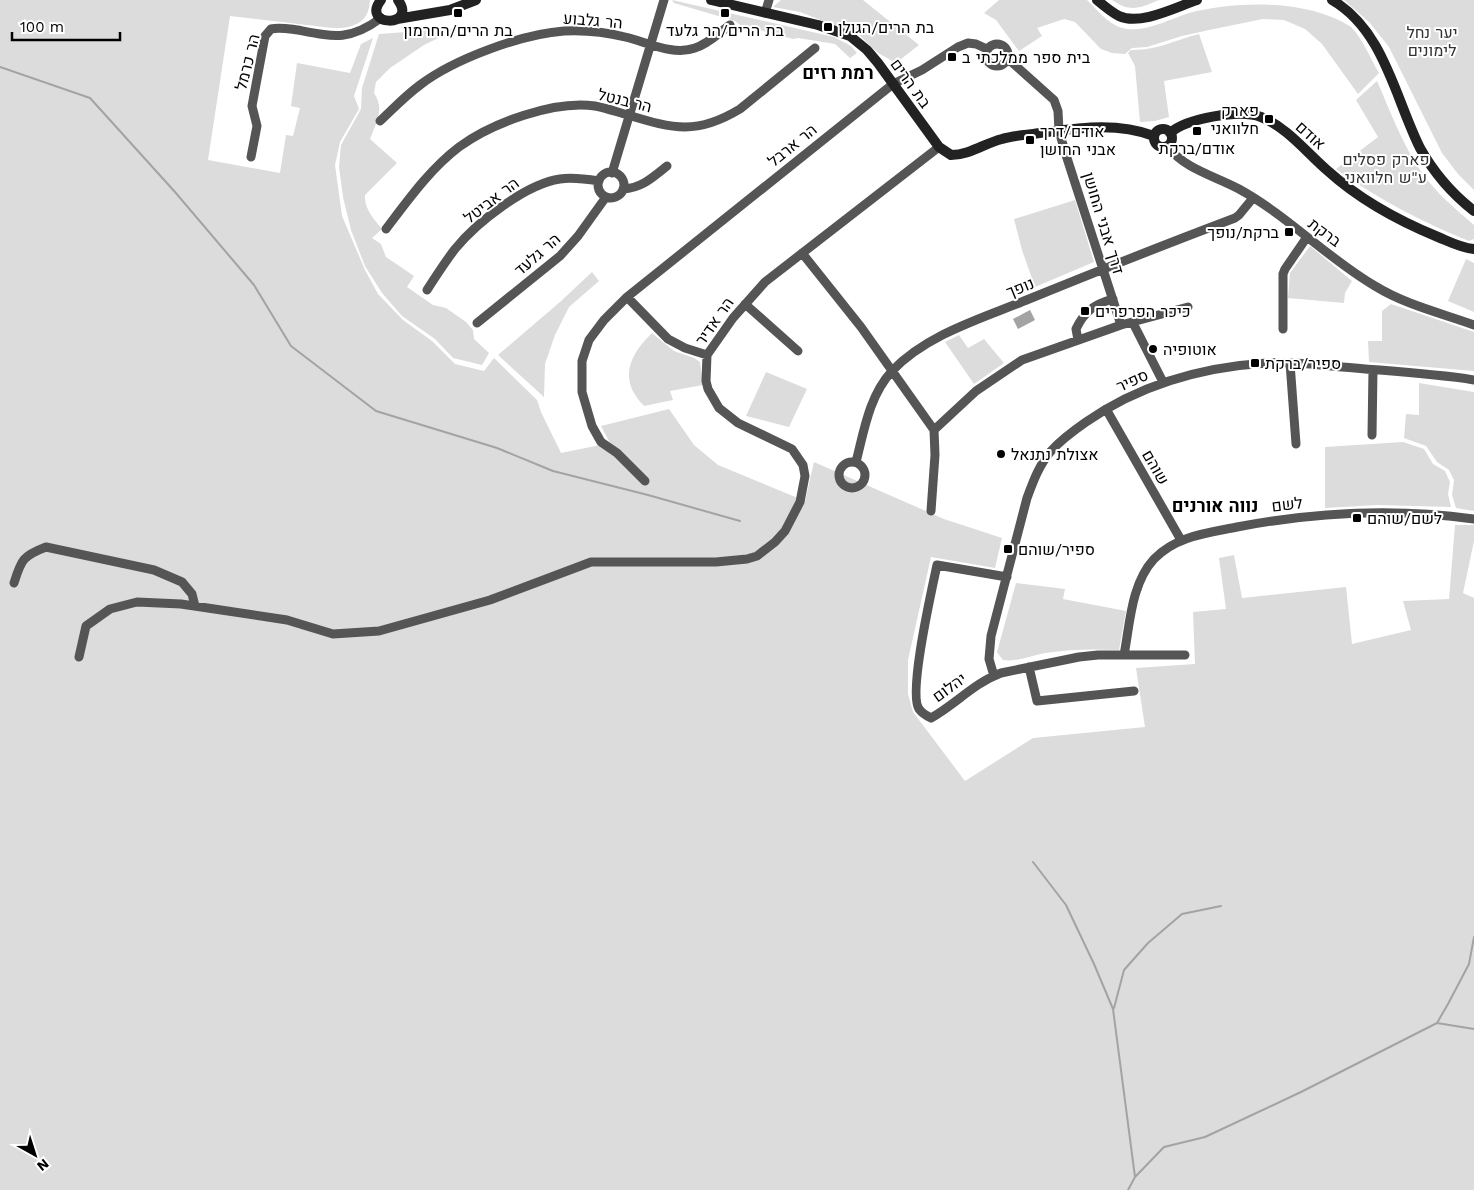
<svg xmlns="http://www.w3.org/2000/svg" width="1474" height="1190" font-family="'Work Sans',Heebo,sans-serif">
<rect width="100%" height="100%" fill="#fff"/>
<path fill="#dcdcdc" d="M0,0H370C369,15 364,23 348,27C336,30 319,26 306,25C281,22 255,19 230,16L208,160L280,173L286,135L293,136L300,108L291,106L297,63L350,73L361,44L373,38L354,96L359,109L340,142L335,165L342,216L365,270L378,294L403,320L432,341L455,364L484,371L494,358L537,400L541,412L561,453L610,443L601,426L669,409L694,445L718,465L805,501L814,462L944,519L1002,538L995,568L931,557L908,660V694L913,712L965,781L1033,738L1145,727L1136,668L1195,664L1193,612L1226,609L1219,558L1234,555L1242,598L1346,587L1352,644L1411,630L1403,601L1449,599L1455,525H1474V541L1463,593L1474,598V1190H0Z
M672,0L834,37L851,46L857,53L850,58L835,44L798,38L793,39L740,25L735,21L674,3Z
M781,0H863L919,45L896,63L878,53L859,35L800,12L773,7Z
M999,0H1087C1096,9 1107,22 1119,27C1142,35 1167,20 1189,13C1239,0 1310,0 1351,27C1363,39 1370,58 1379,73L1358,94L1322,44L1305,29L1284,20L1263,19L1209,30L1182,36L1147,47L1132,48L1125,54L1112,53L1101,49L1075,22L1064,19L1037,28L1042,36L1019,51L996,20L984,13Z
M1112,0H1159C1139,8 1131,13 1112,0Z
M1344,0H1474V190L1458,174L1442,153L1389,47L1369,22Z
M459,28L424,45L390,68L376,82L374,93C385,109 376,123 370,139L397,163L365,195C364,209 374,219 382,229L372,238L381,244L386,257L414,276L407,287L433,305L446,308L466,322L473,330L474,339L489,353L482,365L453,358L435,339L402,316L382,293L365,266L351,230L343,197L339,167L341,145L361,109L362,88L379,34Z
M1199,34L1212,72L1164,81L1169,117L1155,121L1140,122L1135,66L1128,53L1131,50C1156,51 1175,40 1199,34Z
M1377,81C1392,115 1405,152 1429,182C1442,198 1458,211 1474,225V239L1469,241C1422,222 1378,199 1336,169L1378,137L1356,100Z
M1075,200L1094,262L1035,287L1022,250L1014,219Z
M1310,246L1352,281L1345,293L1344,303L1288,298L1290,273Z
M1466,259L1474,263V312L1448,301Z
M592,272L599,281L569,307L555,335L545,364L544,397L498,355L560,302Z
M1391,304L1474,332V371L1369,362L1368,341H1382V311Z
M652,333L674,351L694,358L700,362L703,385L670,391L673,400L644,406C618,380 629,355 652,333Z
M959,335L968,348L984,339L1004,363L974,384L945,342Z
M766,372L807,389L789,427L746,416Z
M1419,383L1474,392V511L1456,508L1452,495L1454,480L1449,470L1437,462L1426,446L1404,438L1406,414L1419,415Z
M1403,442L1424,449L1433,464L1445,471L1450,482L1448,494L1451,507L1377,505L1325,508V447Z
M1016,583L1065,589L1063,599L1126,611L1119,650C1094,649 1070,649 1045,653C1030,656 1018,662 1003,660L997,652Z"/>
<path fill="#a3a3a3" d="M1030,310L1035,320L1018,329L1013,319Z"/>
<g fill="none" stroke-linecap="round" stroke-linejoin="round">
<path stroke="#a3a3a3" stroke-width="2" d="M0,67L90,98L175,192L254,285L291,346L376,411L497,448L553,471L648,495L740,521
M1033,862L1066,905L1094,964L1113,1009L1135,1177
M1114,1008L1124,970L1148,943L1182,914L1221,906
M1437,1023L1448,1004L1469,964L1474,937
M1128,1190L1135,1177L1164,1147L1205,1137L1301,1092L1437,1023L1474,1029"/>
<path stroke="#555" stroke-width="9" d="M765,13L769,0
M986 55a11 11 0 1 1 22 0a11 11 0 1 1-22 0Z
M1007,58L1054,100L1058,111L1059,131L1066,155L1121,325
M380,121C393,109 405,96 420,85C454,59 522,34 564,31C585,30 605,32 625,37C647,42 673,56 695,48C708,44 719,33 730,25
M1168,147C1185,169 1215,176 1239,189C1288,216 1327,258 1375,286C1406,305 1441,313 1474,325
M251,157L257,126L252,106L265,36L271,29C280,27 289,29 298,30C334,37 350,41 381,18
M598 185a13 13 0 1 1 26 0a13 13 0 1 1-26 0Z
M612,173L664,0
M623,189C642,188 653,177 667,166
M386,229C408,200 430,169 459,147C492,123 554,100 595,106C606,108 617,112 628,115C674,129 697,135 740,109L815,48
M802,253L861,327L934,430L935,455L931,511
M427,290C436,276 445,262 455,249C477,222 526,184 560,179C573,177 586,179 599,181
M627,297L668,339L685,348L707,355
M745,304L798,351
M477,323L560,256L578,236L606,197
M1133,323L1163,382
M1283,329V274L1285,269L1307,237
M1078,340L1076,329C1084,312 1094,304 1113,299
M1290,363L1296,444
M1106,409L1181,540
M934,430L976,391L1022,360L1121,325L1188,307
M1372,435L1373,370
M839 475a13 13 0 1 1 26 0a13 13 0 1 1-26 0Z
M856,462C864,431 869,396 892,371C927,334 983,318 1029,299C1098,271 1166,244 1235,218L1239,215L1253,198
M645,481L617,453L601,442L592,426L582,392V361L589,340L604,320L627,297L893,84L922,70L958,47L968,43L976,44L987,49
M1007,577L937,565C932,589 908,693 919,709C922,713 927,716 931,718C956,704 974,683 1001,673L1079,657L1098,655H1185
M14,583C21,561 22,556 46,547L154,570L182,582L192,594L195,606
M1124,655C1130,624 1131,584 1154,559C1176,536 1207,533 1237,527C1315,512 1395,508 1474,519
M79,657L86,626L110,609L137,602L181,604L287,620L333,634L379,631L490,600L591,562H716L747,559L757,556L775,542L785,531L800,502L805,476L803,465L792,449L738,423L719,408L708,389L706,381L707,355L733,318L765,282L939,147
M1029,667L1037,701L1134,691
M994,676L989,659L991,636L1027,498C1033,482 1039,465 1051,451C1061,440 1073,431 1086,422C1139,385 1203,367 1267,363C1291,361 1317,365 1342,367C1386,371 1430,373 1474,380"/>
<path stroke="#222" stroke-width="10" d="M381,0C360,27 418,28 398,0
M711,0L818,25L850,36L867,50L878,63L939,147L951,155C970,155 985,143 1002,139C1014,135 1028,135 1040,133C1079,128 1116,122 1154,136
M1097,0C1104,6 1111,12 1119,16C1140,26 1176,7 1197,0
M1332,0C1384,30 1395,98 1420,148C1434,173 1451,193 1474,211
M397,19L450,10L476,0
M1154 138a9 9 0 1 1 18 0a9 9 0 1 1-18 0Z
M1170,133C1187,118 1240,109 1261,117C1287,127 1307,153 1328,171C1360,200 1399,221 1438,237C1450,242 1461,248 1474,249"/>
</g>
<g fill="#000" stroke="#fff" stroke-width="2">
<rect x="453" y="8" width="10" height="10" rx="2.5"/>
<rect x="720" y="8" width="10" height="10" rx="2.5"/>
<rect x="823" y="22" width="10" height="10" rx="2.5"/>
<rect x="947" y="52" width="10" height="10" rx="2.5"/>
<rect x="1264" y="114" width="10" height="10" rx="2.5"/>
<rect x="1192" y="126" width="10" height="10" rx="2.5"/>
<rect x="1025" y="135" width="10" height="10" rx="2.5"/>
<rect x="1284" y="227" width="10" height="10" rx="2.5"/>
<rect x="1080" y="306" width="10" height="10" rx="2.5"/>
<circle cx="1153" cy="349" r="5"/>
<rect x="1250" y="358" width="10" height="10" rx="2.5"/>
<circle cx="1001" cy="454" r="5"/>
<rect x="1352" y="513" width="10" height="10" rx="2.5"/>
<rect x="1003" y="544" width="10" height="10" rx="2.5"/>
</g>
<g text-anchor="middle" stroke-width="4" stroke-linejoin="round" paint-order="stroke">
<g font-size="16" fill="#000" stroke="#fff">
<text transform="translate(593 20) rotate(5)" y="6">הר גלבוע</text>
<text transform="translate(247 62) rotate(-76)" y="6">הר כרמל</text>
<text transform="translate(911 83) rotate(54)" y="6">בת הרים</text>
<text transform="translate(625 100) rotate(14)" y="6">הר בנטל</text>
<text transform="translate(1311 135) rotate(42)" y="6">אודם</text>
<text transform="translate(792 145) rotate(-39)" y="6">הר ארבל</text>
<text transform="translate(491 200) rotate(-37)" y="6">הר אביטל</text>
<text transform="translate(1104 223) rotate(73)" y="6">דרך אבני החושן</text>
<text transform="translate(1325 232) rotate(37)" y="6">ברקת</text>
<text transform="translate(537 254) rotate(-41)" y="6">הר גלעד</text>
<text transform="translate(1020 287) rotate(-22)" y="6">נופך</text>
<text transform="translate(714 321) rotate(-55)" y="6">הר אדיר</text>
<text transform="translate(1132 380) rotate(-24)" y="6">ספיר</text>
<text transform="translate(1156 467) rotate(60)" y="6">שוהם</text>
<text transform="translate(1287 504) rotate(-7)" y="6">לשם</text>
<text transform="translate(949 687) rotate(-36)" y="6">יהלום</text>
</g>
<g font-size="16" fill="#000" stroke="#fff" text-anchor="start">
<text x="838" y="33">בת הרים/הגולן</text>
<text x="458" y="36" text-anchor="middle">בת הרים/החרמון</text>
<text x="725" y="36" text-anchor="middle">בת הרים/הר גלעד</text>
<text x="962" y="63">בית ספר ממלכתי ב</text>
<text x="1259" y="116" text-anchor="end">פארק<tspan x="1259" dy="18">חלוואני</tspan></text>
<text x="1040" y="137">אודם/דרך<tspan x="1040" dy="18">אבני החושן</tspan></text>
<text x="1197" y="154" text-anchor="middle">אודם/ברקת</text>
<text x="1279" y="238" text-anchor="end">ברקת/נופך</text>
<text x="1095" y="317">כיכר הפרפרים</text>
<text x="1163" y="355">אוטופיה</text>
<text x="1265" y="369">ספיר/ברקת</text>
<text x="1011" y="460">אצולת נתנאל</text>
<text x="1367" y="524">לשם/שוהם</text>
<text x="1018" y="555">ספיר/שוהם</text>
</g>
<g font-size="16" fill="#333" stroke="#fff">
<text x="1432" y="38">יער נחל<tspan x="1432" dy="18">לימונים</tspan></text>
<text x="1386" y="165">פארק פסלים<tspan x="1386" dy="18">ע"ש חלוואני</tspan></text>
</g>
<g font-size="18" font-weight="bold" fill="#000" stroke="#fff">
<text x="838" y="79">רמת רזים</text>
<text x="1215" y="512">נווה אורנים</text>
</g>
</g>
<g transform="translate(35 1155) rotate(141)" stroke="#ffffff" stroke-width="4" paint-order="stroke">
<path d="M0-4L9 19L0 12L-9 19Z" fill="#000000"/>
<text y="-8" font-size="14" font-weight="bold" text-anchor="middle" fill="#000000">N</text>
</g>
<path d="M12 32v8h108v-8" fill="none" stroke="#000000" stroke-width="2.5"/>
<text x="20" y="32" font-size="15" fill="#000000" stroke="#ffffff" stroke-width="4" paint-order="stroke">100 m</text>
</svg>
